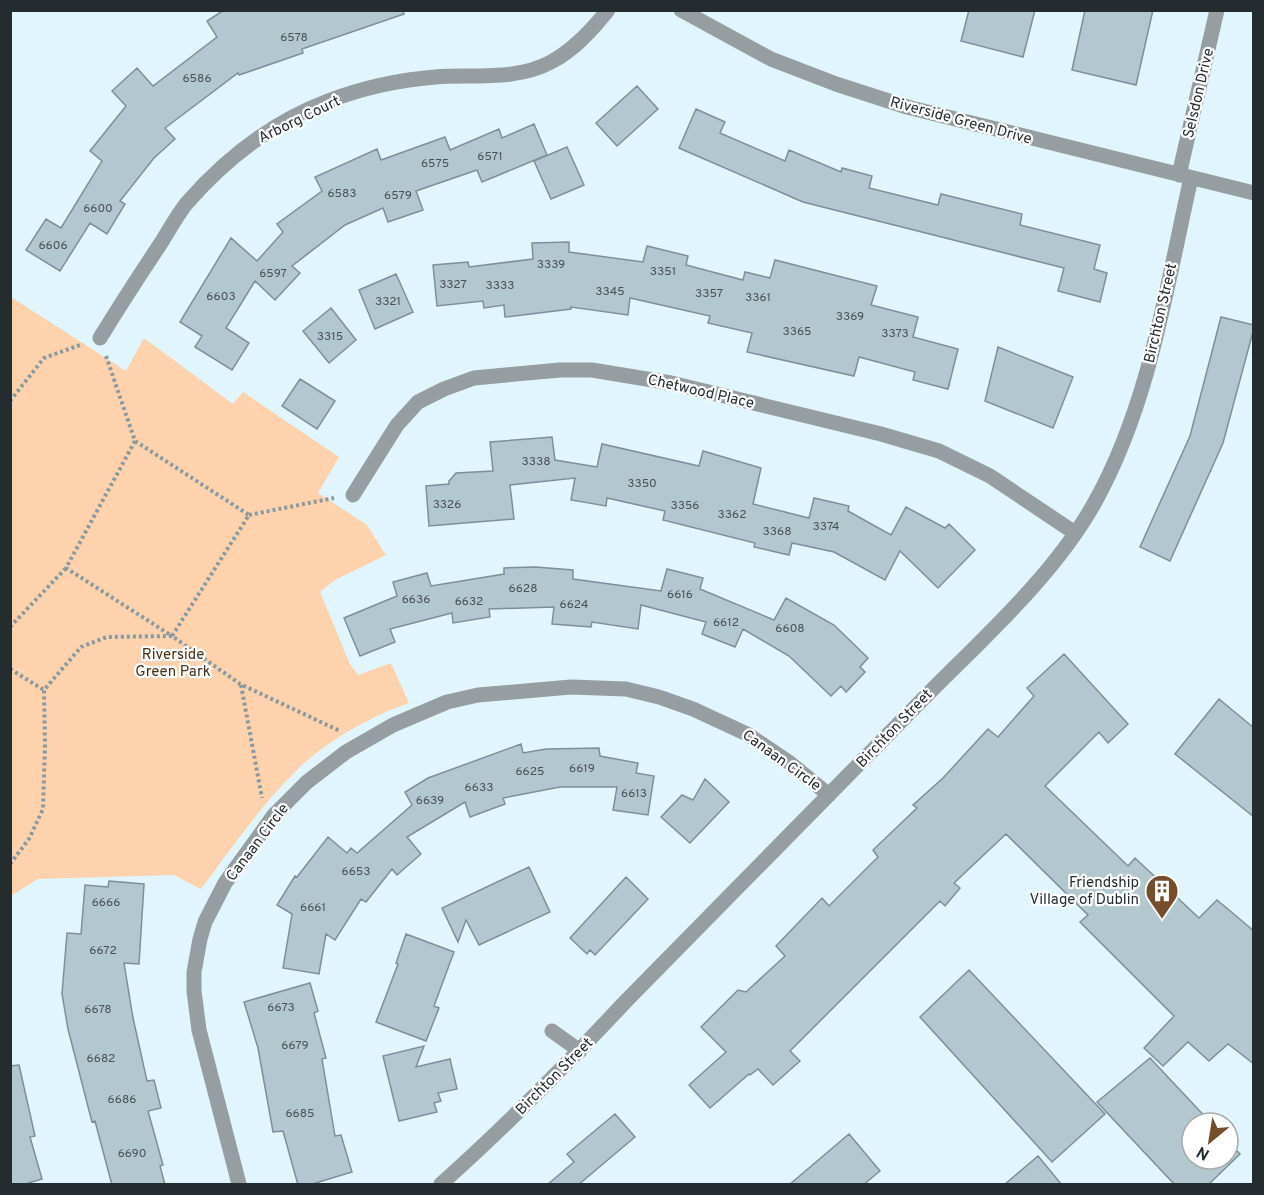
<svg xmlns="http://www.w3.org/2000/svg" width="1264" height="1195" font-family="Overpass,sans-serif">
<rect width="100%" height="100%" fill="#e0f5fd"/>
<path fill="#fdd2ad" d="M11,297L126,371L144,338L233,404L243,392L339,457L318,493L367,525L386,555L335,580L320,592L350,664L358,675L391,663L409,703C373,715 323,743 296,771C260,806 231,849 201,889L174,875L38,879L11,896Z"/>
<path fill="#b3c7cf" stroke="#7c9097" stroke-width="1.5" d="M224,10H403L404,14L302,49L303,53L239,75L238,73L165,128L175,139L154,158L120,201L125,204L107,234L90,223L60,271L26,250L46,219L61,228L102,161L90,151L126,106L112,91L137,68L153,86L217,37L207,21Z
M969,10H1035L1023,57L961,41Z
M1085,10H1153L1136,85L1072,70Z
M637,86L658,109L617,146L596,123Z
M696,109L725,122L720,133L785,161L789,150L841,172L842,168L872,176L869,188L938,205L941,194L1022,214L1020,225L1100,245L1094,269L1107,273L1100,302L1058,291L1064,268L803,202L679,148Z
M534,124L547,155L482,182L477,170L416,191L423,210L388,222L383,208L345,225L292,266L300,273L275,300L255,281L226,328L249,343L232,370L195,347L202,336L180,322L231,238L257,261L283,232L277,224L322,191L315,177L377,149L381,160L445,137L450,150L499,129L502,138Z
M567,147L584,185L551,199L534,161Z
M569,242V252L643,262L647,246L688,256L686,265L743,280L745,272L770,278L775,260L877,286L871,305L918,317L913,337L958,349L948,389L913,380L915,372L859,357L854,376L747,352L752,333L708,323L710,316L630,298L628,315L571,307V309L505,317L504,305L484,308L483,301L437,306L433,265L468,262L469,267L533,259L532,243Z
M396,274L413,312L375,329L359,290Z
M331,308L356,340L329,363L303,331Z
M1221,317L1254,325V328L1223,443L1170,561L1140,547L1190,436Z
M998,347L1073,377L1053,428L985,401Z
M300,379L335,401L317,429L282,406Z
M552,437L555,460L597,467L602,444L699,466L703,451L761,468L753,504L809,518L814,498L849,506L848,511L891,535L906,507L945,528L949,524L975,550L938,588L900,551L885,580L834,552L792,543L789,555L754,547L755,543L663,520L665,511L607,498L606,506L571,500L575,478L510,485L514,519L429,526L426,486L449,484V481L456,473L493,471L490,442Z
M535,567L573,570V579L661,591L667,569L703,578L700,589L774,620L786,598L834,625L868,658L860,667L865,672L846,692L841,686L831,696L789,656L743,629L735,647L702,634L706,622L641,605L638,629L592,622L591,627L552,624L554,607L489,609L490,617L453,623L452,613L390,629L395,642L360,656L344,618L397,596L393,582L427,573L431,586L504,574V568Z
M1064,654L1128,724L1108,743L1099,732L1045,786L1128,866L1135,858L1199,918L1217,900L1254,931V1064L1228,1044L1209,1061L1188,1042L1163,1066L1144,1048L1174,1016L1080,922L1088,915L1006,834L954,883L960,888L945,906L940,901L790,1051L800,1061L773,1085L758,1069L750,1075L749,1074L710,1108L689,1085L726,1052L701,1027L738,990L746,992L785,956L776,946L822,898L829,906L878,857L873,850L917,808L913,805L943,778L988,729L998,737L1034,696L1027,688Z
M1219,699L1254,728V817L1175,754Z
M521,744L523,753L546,749L599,748L600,756L638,763L636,773L654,776L648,815L613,810L617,787H560L503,798L505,804L470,817L465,802L407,837L421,854L397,875L392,869L366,902L361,899L335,940L326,934L319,974L283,968L292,914L277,905L295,876L297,877L328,837L347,853L351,848L357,853L412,805L405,792L428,778Z
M705,779L729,802L690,843L661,817L682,795L693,800Z
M529,867L550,912L479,945L466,920L458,942L442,908Z
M626,877L648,899L595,955L590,950L587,954L570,938Z
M109,881L144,884L139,964L124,963L133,1018L147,1081L154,1080L161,1108L148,1111L163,1165L160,1166L165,1185H112L95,1121L92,1122L68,1029L62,994L67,933L81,934L85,885L108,887Z
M406,934L454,952L434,1006L439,1008L426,1041L376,1022L398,964L396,963Z
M969,970L1105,1114L1052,1162L920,1017Z
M310,983L318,1011L314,1013L326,1058L322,1059L335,1136L341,1135L352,1172L309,1185H298L283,1131L273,1132L258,1048L244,1002Z
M424,1046L416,1067L450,1059L457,1089L438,1093L441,1101L434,1103L437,1112L399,1121L383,1056Z
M1150,1058L1211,1123H1192V1159H1228V1142L1240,1154L1208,1185H1175L1097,1102Z
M19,1065L35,1136L30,1137L42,1179L22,1185H10V1066Z
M615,1114L635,1137L578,1185H547L574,1162L567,1154Z
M849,1134L880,1171L863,1185H789Z
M1038,1156L1062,1185H1004Z"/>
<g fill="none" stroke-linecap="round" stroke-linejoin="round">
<path stroke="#8a999e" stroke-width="4" stroke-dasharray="3 3" stroke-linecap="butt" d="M106,356L135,441L249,515L172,636L240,684L340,731
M10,401L44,358L83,344
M135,441L66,568L172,636
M249,515L334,498
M10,627L66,568
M10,669L44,690
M241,685L262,798
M10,864L29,839L43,809L45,745L44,690L81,647L107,637L172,636"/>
<path stroke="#969ea2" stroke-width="15" d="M681,10L771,59L836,84L907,107L1254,193
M1179,175L1217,10
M100,338C119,307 139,276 159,246C168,232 176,217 186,204C225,159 273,122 328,101C362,88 399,80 435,77C473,74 516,81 551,62C574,50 592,30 608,10
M353,495L397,425L418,402L444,389L474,378L560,370H592L671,383L881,434L939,451L990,476L1075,533
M552,1031L580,1051
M239,1184L199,1030L194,991V972L200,939L205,922L225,883L274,815L307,782L346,752L393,725L447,702L478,695L571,687L626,689L659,697L693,709L747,734L790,763L829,795
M441,1184C506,1126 567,1064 626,1001C725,900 824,800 922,700C981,640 1054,576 1095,502C1150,403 1166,288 1191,178"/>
</g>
<defs>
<g id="building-pin" transform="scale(1.725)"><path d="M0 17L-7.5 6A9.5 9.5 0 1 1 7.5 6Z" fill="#754f2c" stroke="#fff"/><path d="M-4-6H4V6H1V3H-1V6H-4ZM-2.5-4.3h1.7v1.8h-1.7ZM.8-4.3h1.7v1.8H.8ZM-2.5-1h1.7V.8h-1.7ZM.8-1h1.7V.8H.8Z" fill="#fff"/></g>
</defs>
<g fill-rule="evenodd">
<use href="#building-pin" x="1162" y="891"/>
</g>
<g text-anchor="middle" stroke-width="4.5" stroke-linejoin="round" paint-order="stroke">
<g font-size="12" fill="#485357">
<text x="294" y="41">6578</text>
<text x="197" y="82">6586</text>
<text x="490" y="160">6571</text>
<text x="435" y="167">6575</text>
<text x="342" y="197">6583</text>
<text x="398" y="199">6579</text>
<text x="98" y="212">6600</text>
<text x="53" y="249">6606</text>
<text x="551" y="268">3339</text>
<text x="663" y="275">3351</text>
<text x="273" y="277">6597</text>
<text x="453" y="288">3327</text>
<text x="500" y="289">3333</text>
<text x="610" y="295">3345</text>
<text x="709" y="297">3357</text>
<text x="221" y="300">6603</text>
<text x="758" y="301">3361</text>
<text x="388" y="305">3321</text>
<text x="850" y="320">3369</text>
<text x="797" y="335">3365</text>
<text x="895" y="337">3373</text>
<text x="330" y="340">3315</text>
<text x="536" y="465">3338</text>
<text x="642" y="487">3350</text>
<text x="447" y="508">3326</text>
<text x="685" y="509">3356</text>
<text x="732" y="518">3362</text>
<text x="826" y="530">3374</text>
<text x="777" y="535">3368</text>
<text x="523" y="592">6628</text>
<text x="680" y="598">6616</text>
<text x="416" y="603">6636</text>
<text x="469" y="605">6632</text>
<text x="574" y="608">6624</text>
<text x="726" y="626">6612</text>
<text x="790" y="632">6608</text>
<text x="582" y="772">6619</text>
<text x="530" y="775">6625</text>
<text x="479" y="791">6633</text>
<text x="634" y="797">6613</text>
<text x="430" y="804">6639</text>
<text x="356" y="875">6653</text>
<text x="106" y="906">6666</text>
<text x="313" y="911">6661</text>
<text x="103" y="954">6672</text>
<text x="281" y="1011">6673</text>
<text x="98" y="1013">6678</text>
<text x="295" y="1049">6679</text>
<text x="101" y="1062">6682</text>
<text x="122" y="1103">6686</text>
<text x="300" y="1117">6685</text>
<text x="132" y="1157">6690</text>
</g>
<g font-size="15" fill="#242c2f" stroke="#fff">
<text transform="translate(1198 93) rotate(-77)" y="5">Selsdon Drive</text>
<text transform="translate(299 119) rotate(-26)" y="5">Arborg Court</text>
<text transform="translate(961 120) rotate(15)" y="5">Riverside Green Drive</text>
<text transform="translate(1160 313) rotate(-77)" y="5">Birchton Street</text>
<text transform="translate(701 391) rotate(13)" y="5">Chetwood Place</text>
<text transform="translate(894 728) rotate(-46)" y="5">Birchton Street</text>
<text transform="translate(782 760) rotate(36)" y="5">Canaan Circle</text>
<text transform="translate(257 842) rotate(-53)" y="5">Canaan Circle</text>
<text transform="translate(554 1076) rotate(-45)" y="5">Birchton Street</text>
</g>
<g font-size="15" fill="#4a2d11" stroke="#fff">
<text x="173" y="659">Riverside<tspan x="173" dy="17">Green Park</tspan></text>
</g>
<g font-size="15" fill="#242c2f" stroke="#fff" text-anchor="end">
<text x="1139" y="887">Friendship<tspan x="1139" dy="17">Village of Dublin</tspan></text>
</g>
</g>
<rect width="1264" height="1195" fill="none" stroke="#242c2f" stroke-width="24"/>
<g transform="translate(1210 1141) rotate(210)"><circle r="28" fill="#ffffff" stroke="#a7abac" stroke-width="1.5"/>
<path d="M0-4.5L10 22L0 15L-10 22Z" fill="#754f2c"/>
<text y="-9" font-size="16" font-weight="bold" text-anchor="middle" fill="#242c2f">N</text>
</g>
</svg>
